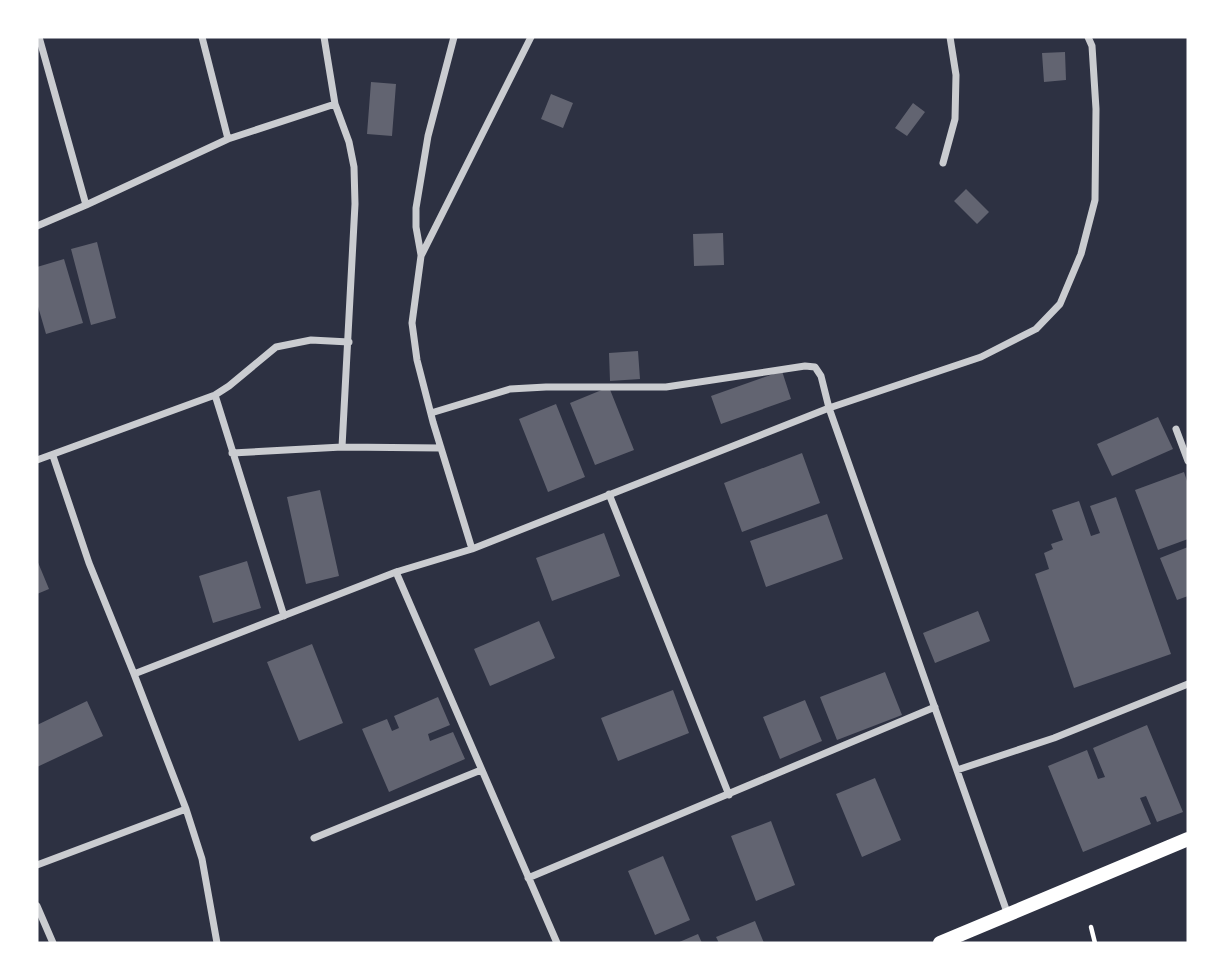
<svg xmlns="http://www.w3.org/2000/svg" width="1225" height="980" font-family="'DM Sans',sans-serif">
<rect width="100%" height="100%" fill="#2d3142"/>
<path fill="#626471" d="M1065,52L1066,80L1044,82L1042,53Z
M371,82L396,84L392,136L367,134Z
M551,94L573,103L563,128L541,119Z
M913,103L925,112L907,136L895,128Z
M966,189L989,212L977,224L954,201Z
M723,233L724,265L694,266L693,234Z
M97,242L116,318L91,325L71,249Z
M64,259L83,323L46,334L37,303V267Z
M638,351L640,379L610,381L609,353Z
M782,371L791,399L721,424L711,396Z
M609,387L634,450L595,465L570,403Z
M556,404L585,477L548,492L519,419Z
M1158,417L1173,449L1112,476L1097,444Z
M802,453L820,503L742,532L724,483Z
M1184,472L1188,484V539L1158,550L1135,490Z
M320,490L339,576L306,584L287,497Z
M1116,497L1171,654L1074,688L1035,574L1049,569L1044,553L1053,549L1051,544L1063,540L1052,510L1079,501L1091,536L1100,533L1090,506Z
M827,514L843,559L766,587L750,541Z
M604,533L620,576L552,601L536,558Z
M1188,547V596L1177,600L1160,558Z
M37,560L49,589L37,594Z
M247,561L261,608L213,623L199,576Z
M978,611L990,641L935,663L923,633Z
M539,621L555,658L490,686L474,649Z
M312,644L343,723L299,741L267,662Z
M885,672L902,715L837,740L820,697Z
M673,690L689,733L618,761L601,718Z
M438,697L450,725L428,734L430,741L453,732L465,759L389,792L362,729L387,719L392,731L399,728L394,716Z
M805,700L822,741L780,759L763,717Z
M87,701L103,736L37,767V725Z
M1147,725L1183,812L1157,822L1146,796L1140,798L1151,824L1083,852L1048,766L1087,750L1098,779L1105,777L1093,748Z
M875,778L901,840L862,857L836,794Z
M771,821L795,885L756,901L731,836Z
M663,856L690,920L655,935L628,871Z
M755,921L764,943H719L716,937Z
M698,934L702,943H677Z"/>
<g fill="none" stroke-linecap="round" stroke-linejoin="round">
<path stroke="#fff" stroke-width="4.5" d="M1091,927L1095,943"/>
<path stroke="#caccd0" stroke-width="7" d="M39,37L86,205
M202,37L228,139
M324,37L335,104L349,142L354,167L355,204L342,447
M943,163L955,119L956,75L950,37
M37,226L86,205L228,139L335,104
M421,255L416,227V208L428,136L454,37
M215,395L284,616
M431,413L510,389L546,387H666L805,366L815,367L821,376L829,408L1008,915
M1176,429L1188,461
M232,453L342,447L441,448
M53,456L89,563L134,674
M37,460L215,395L229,386L276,347L311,340L349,342
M609,494L729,795
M472,549L433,422L417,360L412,323L421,256L531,37
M396,572L557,943
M957,770L1054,738L1188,684
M186,809L202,859L217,943
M314,838L481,770
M37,865L186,809L134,674L396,572L472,549L829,408L981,357L1036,329L1060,304L1081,254L1095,200L1096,109L1092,46L1088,37
M528,878L935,707
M37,906L53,943"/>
<path stroke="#fff" stroke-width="14" d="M940,943L1188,839"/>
</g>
<rect width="1225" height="980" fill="none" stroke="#ffffff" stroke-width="77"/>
</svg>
